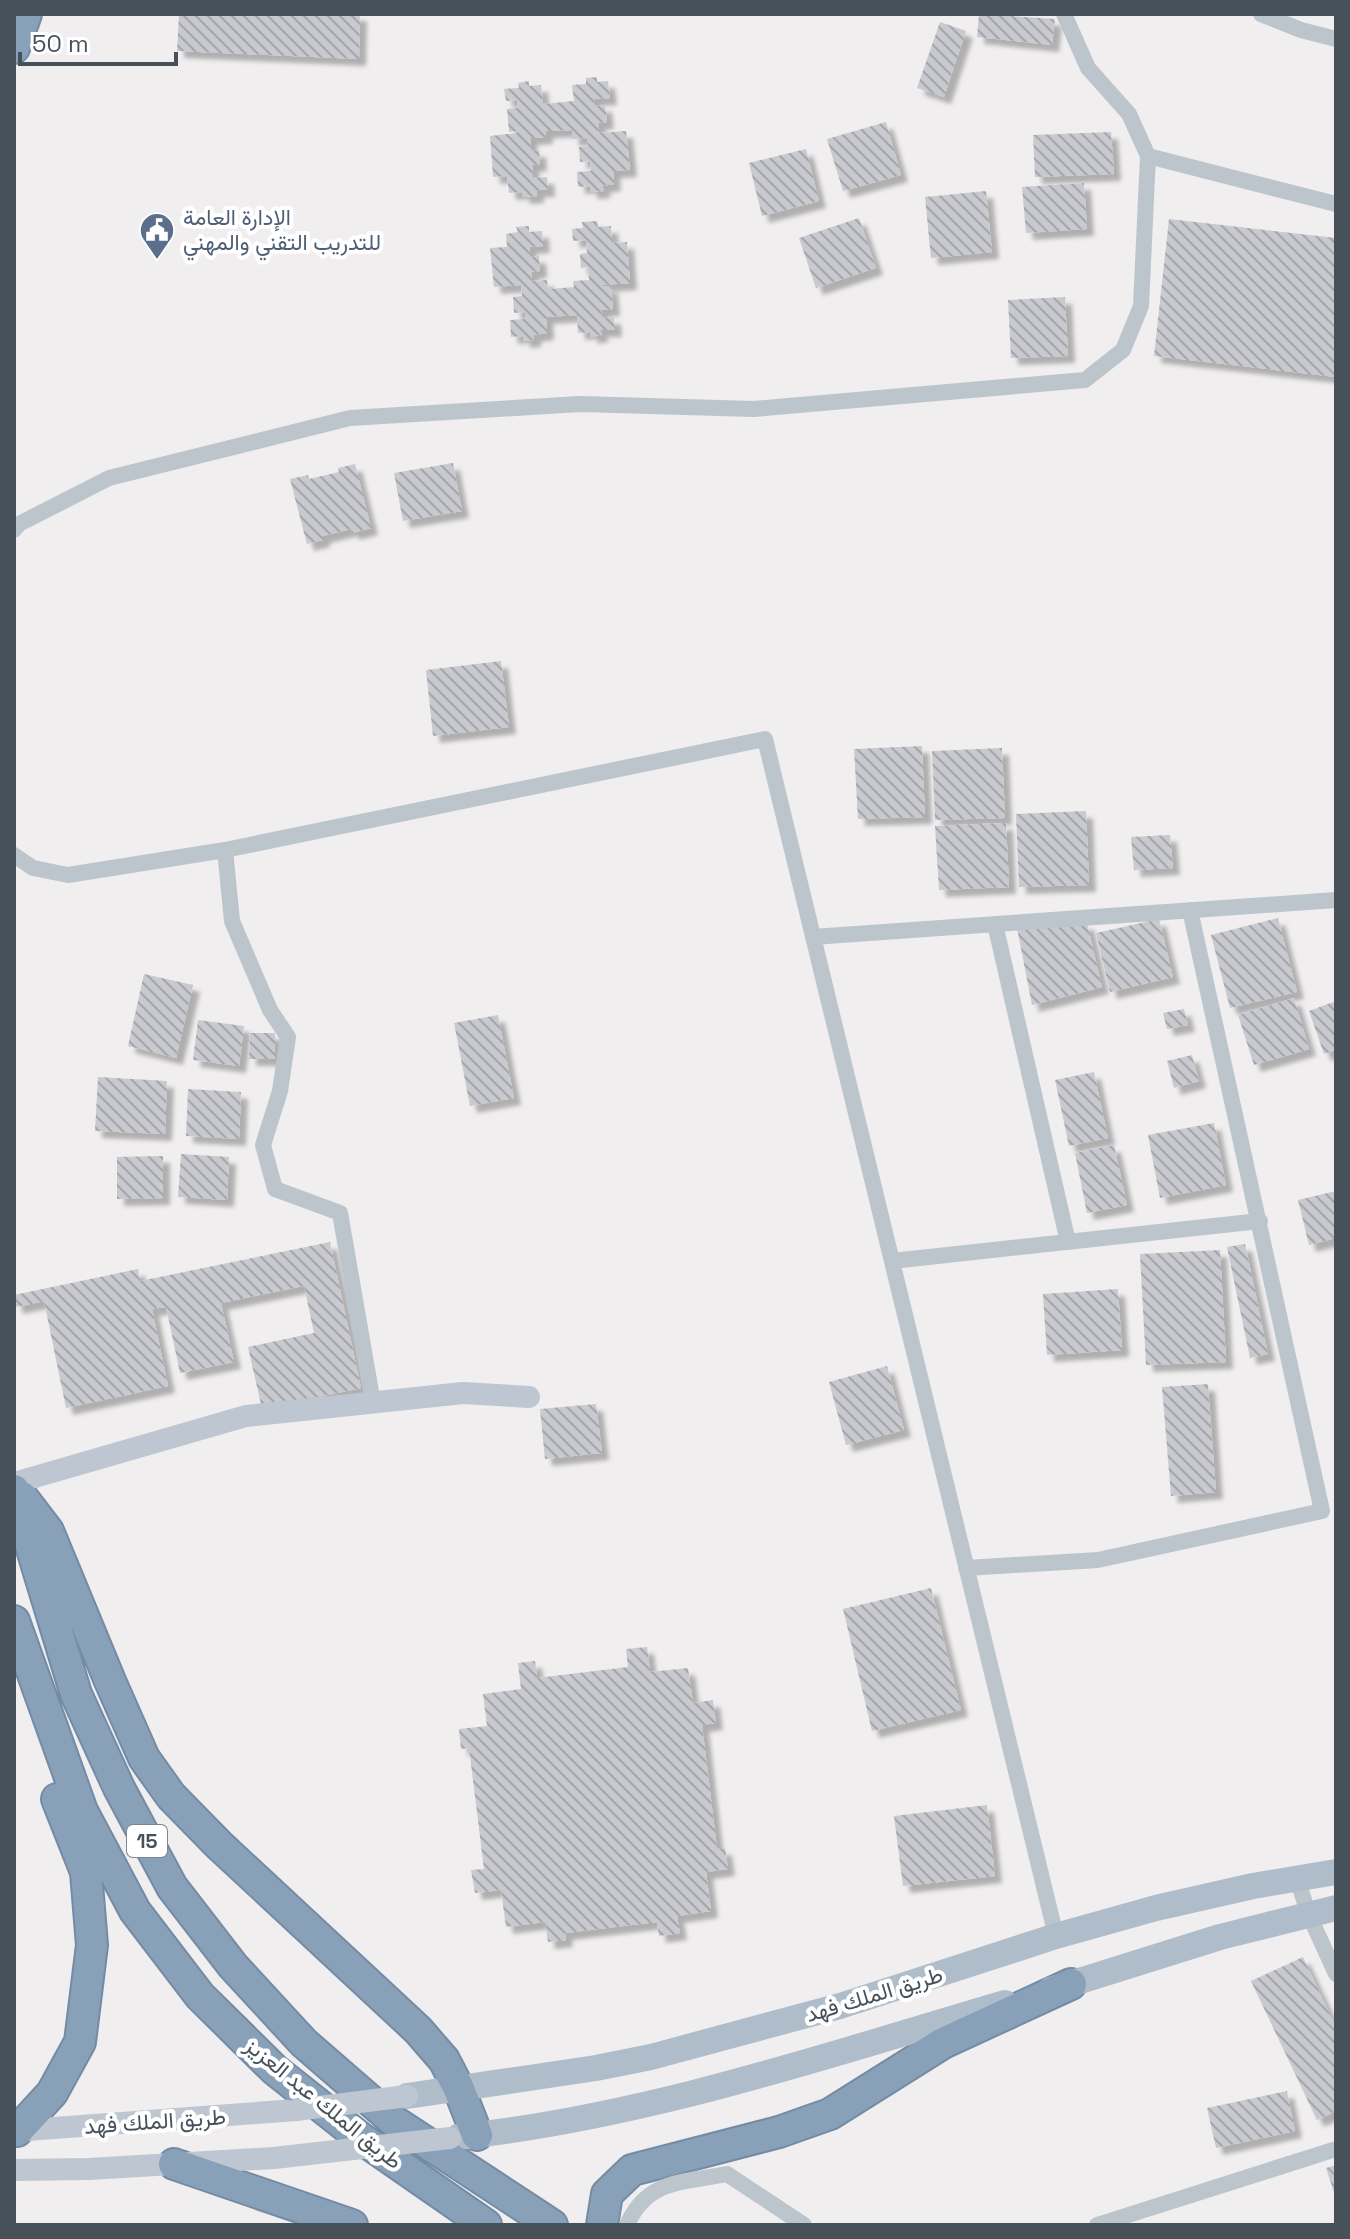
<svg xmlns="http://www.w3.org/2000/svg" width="1350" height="2239" font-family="'Space Grotesk',Vazirmatn,sans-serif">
<defs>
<pattern id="building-back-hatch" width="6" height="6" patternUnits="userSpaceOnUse" patternTransform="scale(2)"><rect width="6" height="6" fill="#c8cad0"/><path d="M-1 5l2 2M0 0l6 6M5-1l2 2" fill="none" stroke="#a4a6ac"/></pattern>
<filter id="shadow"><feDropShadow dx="7" dy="7" stdDeviation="2" flood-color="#0004"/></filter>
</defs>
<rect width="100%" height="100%" fill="#f0eeee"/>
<path fill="url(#building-back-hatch)" filter="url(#shadow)" d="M179,14H360L359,59L177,51Z
M979,14L1055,19L1052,45L977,37Z
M940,22L966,31L944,97L917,88Z
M597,77V82L608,81L610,98L594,99L595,106L605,105L607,122L598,123L599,133L626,131L630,170L613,171L614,184L602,186L604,191L590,192V186L578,187L577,172L591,171L590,161L580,162L579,147L588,146L587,138L572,139V130L546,131V137L530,138L531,151L539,150L540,164L532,165L533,178L547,177L548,190H537V196L523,197L522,192L509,193L507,176L493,177L490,136L517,133V131L509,132L507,109L518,108L517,100L506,101L504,89L519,88L518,83L529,81V86L541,85L543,104L574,101L572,85L586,84V78Z
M886,122L901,175L843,191L827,139Z
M1111,132L1114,174L1035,177L1033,135Z
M806,149L819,201L762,216L749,163Z
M1084,183L1087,229L1026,233L1022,187Z
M986,191L992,252L931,258L925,197Z
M859,218L876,268L816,288L799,238Z
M1169,219L1336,238V377L1154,356Z
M597,221L598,227L611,226L612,243L627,242L630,283L602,285L603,287L611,286L613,309L601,310L602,318L614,317L615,330H600L602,335L590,337L591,332L578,333L577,315L546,317L547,333L534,335V340L523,341V336L511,337L510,320L525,319V312L514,313L513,297L522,296L521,285L494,287L490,248L507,247L506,234L518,232L516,227L529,226V232L542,231L543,246L529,247L530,257L539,256L540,271L531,272L532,281L547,280L548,289L574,287L573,281L589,280L588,267L581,268L580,254L587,253L586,240L573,241L572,229L583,228L582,222Z
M1065,297L1068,356L1011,358L1008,300Z
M453,463L462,511L403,521L394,473Z
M355,464L371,528L352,533L351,529L323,536V540L307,544L290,479L308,475L309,479L339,472L338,468Z
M501,661L509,727L433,736L426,670Z
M922,746L925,817L858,819L854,749Z
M1002,748L1005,818L935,820L932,751Z
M1086,811L1089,885L1019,887L1016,814Z
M1006,823L1009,887L939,890L935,826Z
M1170,835L1173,868L1134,870L1131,837Z
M1278,918L1297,992L1230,1008L1211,935Z
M1159,919L1173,977L1110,992L1096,933Z
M1087,923L1102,987L1032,1005L1017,928Z
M144,974L193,985L176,1058L128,1046Z
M1294,998L1309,1049L1254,1065L1238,1015Z
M1336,1001V1050L1324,1054L1309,1011Z
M1184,1009L1188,1025L1167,1029L1163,1013Z
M498,1015L514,1098L470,1106L454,1023Z
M198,1020L244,1026L239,1066L193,1060Z
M250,1033H275V1059H249Z
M1192,1055L1199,1081L1174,1088L1167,1061Z
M1094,1072L1108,1138L1069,1146L1055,1080Z
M98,1077L167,1081L165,1134L95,1131Z
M188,1089L241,1092L239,1139L186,1136Z
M1214,1123L1226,1185L1160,1198L1148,1135Z
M1114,1145L1127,1205L1087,1213L1075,1153Z
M181,1154L229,1157L227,1200L178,1197Z
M163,1156V1198L117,1199V1157Z
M1336,1191V1238L1309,1245L1298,1200Z
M330,1242L361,1388L262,1409L248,1347L314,1333L304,1286L221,1303L234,1362L180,1373L166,1307L152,1309L168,1386L66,1408L44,1301L16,1307L14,1298V1295L138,1269L140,1281Z
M1245,1244L1268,1354L1250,1358L1227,1247Z
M1220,1250L1226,1362L1146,1365L1140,1254Z
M1118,1289L1122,1350L1047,1355L1043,1294Z
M887,1366L904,1430L846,1445L829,1382Z
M1208,1384L1216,1492L1171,1496L1162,1387Z
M596,1404L602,1453L545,1459L540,1409Z
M931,1588L961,1710L872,1731L843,1609Z
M647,1647L650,1672L688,1668L693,1703L713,1700L716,1723L702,1725L717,1849L725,1848L728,1869L706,1872L711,1911L677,1916L680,1933L659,1936L657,1922L565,1933L566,1940L548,1942L545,1922L506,1927L501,1890L475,1893L471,1870L484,1869L469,1748L461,1749L459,1729L487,1726L483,1694L521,1689L518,1663L535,1661L537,1678L628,1667L626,1649Z
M987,1805L995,1876L903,1886L894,1816Z
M1303,1957L1336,2028V2111L1317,2120L1251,1981Z
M1287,2091L1295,2131L1216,2148L1207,2108Z
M1336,2165V2196H1335L1326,2168Z"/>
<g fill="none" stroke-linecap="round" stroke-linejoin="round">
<g stroke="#748ba5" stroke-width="34">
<path id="highway" d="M14,48L26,14
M14,1490L76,1694L119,1788L172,1887L233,1966L304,2043L395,2122L552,2225
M22,1497L48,1531L110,1681L144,1758L171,1796L219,1845L418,2030L444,2060L459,2089L477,2135
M14,1621L82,1811L135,1911L200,1996L275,2070L362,2139L486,2225
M17,2131L52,2093L80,2042L92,1945L86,1872L57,1799
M174,2164L352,2225
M602,2225L607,2194L632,2170L779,2132L830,2114L943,2043L1071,1984"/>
</g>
<path stroke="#bdc5cc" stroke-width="16" d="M1261,14L1301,30L1336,39
M1148,156L1336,204
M14,530L19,524L109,478L350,418L580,404L754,409L1085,380L1123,350L1141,306L1148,156L1129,114L1088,68L1064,14
M225,850L232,921L270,1010L288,1037L280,1091L263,1145L275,1189L340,1213L373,1403
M14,855L33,868L68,875L225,850L765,739L1056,1936
M995,924L1068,1242
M813,937L1336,900
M892,1261L1260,1221
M966,1568L1098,1560L1322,1511L1190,910
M1297,1879L1309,1915L1336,1974
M627,2225C647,2179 683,2183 727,2174L804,2225
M1097,2225L1336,2149"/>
<path stroke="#bdc6d1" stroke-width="22" d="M14,1483L246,1416L463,1393L529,1397
M14,2131L296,2110
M14,2170L89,2169L274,2158"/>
<path stroke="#afbdcb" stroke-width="26" d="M1051,1990L1220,1937L1336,1908
M407,2096L596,2068L651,2057L840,2006L1056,1936L1156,1908L1253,1886L1336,1872
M458,2137C645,2117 825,2056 1005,2003"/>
<use href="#highway" stroke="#89a0b9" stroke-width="30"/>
<path stroke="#bdc6d1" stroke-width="22" d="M296,2110L407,2096
M274,2158L450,2138"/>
</g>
<defs>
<g id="civic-pin" transform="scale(1.8)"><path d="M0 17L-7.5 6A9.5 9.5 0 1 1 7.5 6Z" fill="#5c6f8a" stroke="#fff"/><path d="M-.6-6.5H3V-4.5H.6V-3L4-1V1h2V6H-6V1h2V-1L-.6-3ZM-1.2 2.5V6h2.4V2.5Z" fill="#fff"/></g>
</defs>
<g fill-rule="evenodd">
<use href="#civic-pin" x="157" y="230"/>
</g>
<g text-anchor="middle" stroke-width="8" stroke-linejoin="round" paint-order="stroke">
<rect fill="#fff" stroke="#7e858c" stroke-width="2" x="127" y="1825" width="40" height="32" rx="6"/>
<g font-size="20" font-weight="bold" fill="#47515a">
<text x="147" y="1848">15</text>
</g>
<g font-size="22" fill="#4e5e75" stroke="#fff" text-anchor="start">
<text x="183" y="225">الإدارة العامة<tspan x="183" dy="25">للتدريب التقني والمهني</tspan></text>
</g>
<g font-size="22" fill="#47515a" stroke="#fff">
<text transform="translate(874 1994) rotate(-17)" y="8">طريق الملك فهد</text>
<text transform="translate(324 2103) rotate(39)" y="8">طريق الملك عبد العزيز</text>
<text transform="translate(155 2121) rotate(-4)" y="8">طريق الملك فهد</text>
</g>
</g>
<rect width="1350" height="2239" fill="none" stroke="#47515a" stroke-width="32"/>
<path d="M20 52v12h156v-12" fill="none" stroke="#47515a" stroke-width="4"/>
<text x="32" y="52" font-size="24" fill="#47515a" stroke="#ffffff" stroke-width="6" paint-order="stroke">50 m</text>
</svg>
